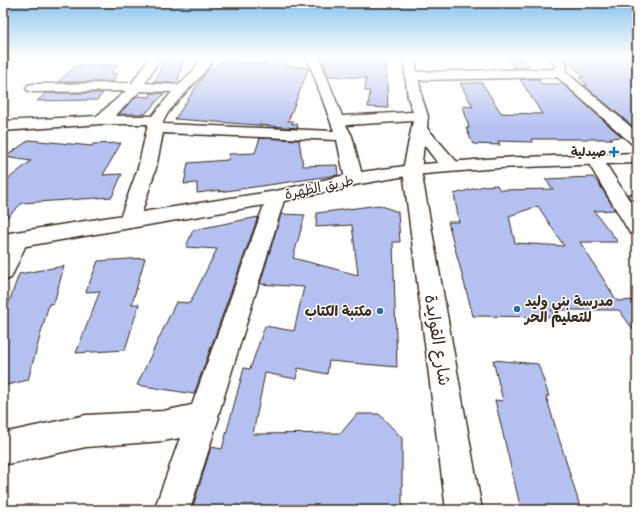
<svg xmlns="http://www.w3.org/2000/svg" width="640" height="513" font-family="'Balsamiq Sans','Playpen Sans Arabic',sans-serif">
<rect width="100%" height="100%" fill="#fff"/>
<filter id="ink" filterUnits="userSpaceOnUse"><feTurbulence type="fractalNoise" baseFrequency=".025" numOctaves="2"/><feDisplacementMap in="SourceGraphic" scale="8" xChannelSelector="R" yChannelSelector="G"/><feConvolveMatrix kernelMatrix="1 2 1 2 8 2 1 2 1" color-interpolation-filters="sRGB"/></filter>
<g filter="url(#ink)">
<path fill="#b4c0f0" stroke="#3b2a1e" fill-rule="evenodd" d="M184,57L178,80L175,83L153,82L157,78L164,58Z
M267,57H286V66L309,68L288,121H293L292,124H297L298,128L175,119L208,69H214L221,61L266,64Z
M321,57H386L388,108L368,107L370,91H365L366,78L328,76Z
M507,57H523L530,68H514Z
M563,57H637V130L584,85H588L579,77H584Z
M77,65H118L111,73L118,74L112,82H58Z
M520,79H538L541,84H563L622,137L610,138L612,139H531L533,142L498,141L500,145L473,144L466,128H469L463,106L473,107L460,83H482L501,113L542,114Z
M46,93H103L97,100L37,101Z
M151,93H165L145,114H119L137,96L150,97Z
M260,138L299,140L303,166L337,165L338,175L219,192L220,190L197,193V183L184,184L188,163L228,160L229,154L255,153Z
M29,140L92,146L93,144L121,143L103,175L122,174L112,197L22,203L3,221V183L31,161L5,157Z
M593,177L599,184L615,210L594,211L618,242H580L617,301L637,300V335L619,310H551L555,317L473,316L448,222H459L454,194L484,186L497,185L500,190L553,189L545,179ZM538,206L564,246L515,243L509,216Z
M637,193V209L627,194Z
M379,205L398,212L400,242H393L397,367L329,361L327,374L298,368L296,379L265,373L253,434L341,433L357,414H379L402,438V510H192L211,447L222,449L244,368L250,369L265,326L294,331L304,287L260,284L281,214L305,215L293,258L358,275L352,225L316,227L317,213Z
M258,217L194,394L137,385L176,302L190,303L217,249L186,247L193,230Z
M145,258L132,304H139L125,350L76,353L100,291L86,292L98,261Z
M64,266L54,303L49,304L28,380L3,386V319L19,274Z
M493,360L538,364L549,396H546L581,510H521L495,400L503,401Z"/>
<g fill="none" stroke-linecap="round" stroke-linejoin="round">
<g stroke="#3b2a1e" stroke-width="3">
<path id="minor" d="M150,57H161L145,83L179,85L192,72L202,57H214C207,76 163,110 163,124L334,131L307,57H319L342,116L413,112L408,98L403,57H415L417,72L554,69L555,65L549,57H561L567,64L566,72L637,132V145L631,143L557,77L419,80L422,98L428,116L427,128L457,162L460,166L457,170C442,173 433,156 424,145L421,170L418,174L412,175L406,174L403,170L413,121L346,125L352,136L363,179L360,183L354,185L348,183L345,179L337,140L163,133L156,168L139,221L136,226L129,228L122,226L119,221L138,168L148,124H101L3,131V121L97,116L126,91L33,92L28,91L26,88L28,85L33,84L132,83ZM140,91L172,92L152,116H115Z
M594,154L600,155L637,212V235L630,233L586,159L588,155Z
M276,191L283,193L285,197L218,416L219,418L215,429L190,510H154L180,438L163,441L86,447L3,465V433L86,415L163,411L192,405L267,197L269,193Z
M17,232L24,235L28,240L11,278L3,281V247L10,235Z"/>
</g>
<g stroke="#3b2a1e" stroke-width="3">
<path id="secondary" d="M412,165L418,166L421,170L482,510H446L403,170L406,166Z"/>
</g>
<g stroke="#3b2a1e" stroke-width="3">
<path id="primary" d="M637,153V163L499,168L412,175L354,185L276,203L3,250V234L276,191L354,173L412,165L499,158Z"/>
</g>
<use href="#minor" fill="#fff" fill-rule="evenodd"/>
<use href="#secondary" fill="#fff" fill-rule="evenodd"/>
<use href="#primary" fill="#fff" fill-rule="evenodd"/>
</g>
</g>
<linearGradient id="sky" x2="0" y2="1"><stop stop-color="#88c3ef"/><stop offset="0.44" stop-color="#fff"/><stop offset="1" stop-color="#fff" stop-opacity="0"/></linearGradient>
<rect width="640" height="129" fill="url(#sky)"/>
<g fill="#1f6fb2" stroke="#fff" stroke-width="1.5">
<path d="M612 146h4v4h4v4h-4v4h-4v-4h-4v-4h4z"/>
<circle cx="517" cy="309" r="4"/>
<circle cx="380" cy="311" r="4"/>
</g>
<g text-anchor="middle" stroke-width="3" stroke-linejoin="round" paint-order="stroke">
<g font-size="12" font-weight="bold" fill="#3b2a1e" stroke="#fff" text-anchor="end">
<text x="606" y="156">صيدلية</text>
</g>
<g font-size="14" fill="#3b2a1e" stroke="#fff">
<text transform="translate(319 187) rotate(-12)" y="5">طريق الظهرة</text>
</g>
<g font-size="14" font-weight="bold" fill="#3b2a1e" stroke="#fff" text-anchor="start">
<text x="525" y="306">مدرسة بني وليد<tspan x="525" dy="16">للتعليم الحر</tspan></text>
<text x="372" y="316" text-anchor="end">مكتبة الكتاب</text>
</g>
<g font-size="17" fill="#3b2a1e" stroke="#fff">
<text transform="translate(438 340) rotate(81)" y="6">شارع القوايدة</text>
</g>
</g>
<rect width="640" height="513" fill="none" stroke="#fff" stroke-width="16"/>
<rect x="8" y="8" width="624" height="497" fill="none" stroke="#3b2a1e" stroke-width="1.5" filter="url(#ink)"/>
</svg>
